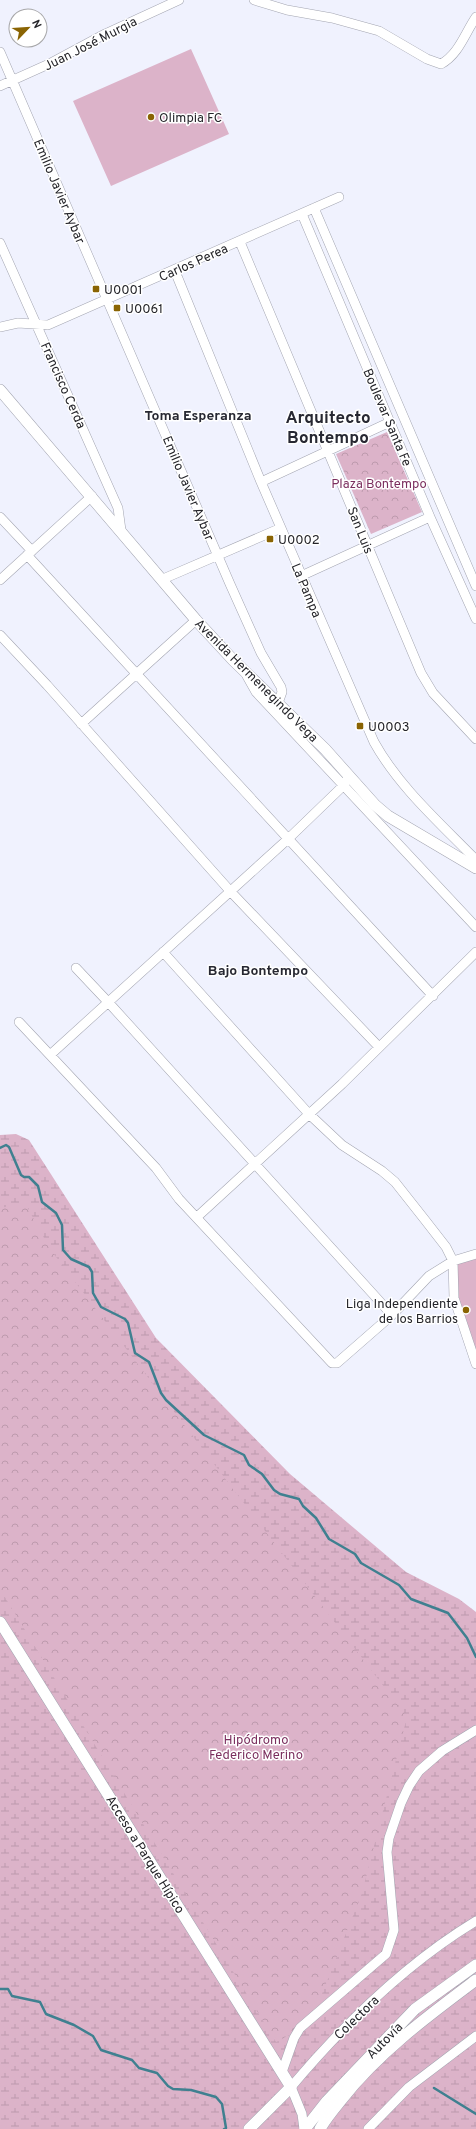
<svg xmlns="http://www.w3.org/2000/svg" width="476" height="2129" font-family="Overpass,sans-serif">
<defs>
<pattern id="wetland-marsh" width="20" height="14" patternUnits="userSpaceOnUse"><rect width="20" height="14" fill="#dcb3c9"/><path d="M1 5h8M5 5V1M11 12h8M15 12V8" fill="none" stroke="#bd9aad"/></pattern>
<pattern id="park-crowns" width="20" height="18" patternUnits="userSpaceOnUse"><rect width="20" height="18" fill="#dcb3c9"/><path d="M2 6a3 3 0 1 1 6 0M12 15a3 3 0 1 1 6 0" fill="none" stroke="#bd9aad"/></pattern>
</defs>
<rect width="100%" height="100%" fill="#f0f2fe"/>
<path fill="url(#wetland-marsh)" d="M16,1134L29,1140L156,1338L290,1474L406,1572L459,1599L476,1612V2129H0V1135Z"/>
<path fill="url(#park-crowns)" d="M387,432L422,512L371,534L336,454Z
M25,1203L50,1249L407,1717L362,1893L310,2024L276,2042L0,1589V1208Z"/>
<path fill="#dcb3c9" d="M191,49L229,134L111,186L73,101Z
M476,1254V1364L460,1322L453,1261Z"/>
<g fill="none" stroke-linecap="round" stroke-linejoin="round">
<path stroke="#3f8090" stroke-width="2.5" d="M0,1148L6,1145L9,1147L21,1175L24,1177H29L38,1186L42,1202L56,1213L62,1225L63,1250L71,1259L89,1267L92,1272L93,1293L101,1307L125,1319L128,1323L135,1353L149,1362L161,1393L166,1400L204,1435L244,1455L249,1465L262,1474L274,1490L280,1494L299,1499L303,1506L316,1518L329,1539L355,1554L361,1563L399,1585L411,1599L448,1613L467,1638L476,1657
M0,1989H8L12,1996L40,2002L46,2014L74,2025L93,2036L101,2050L132,2060L139,2068L157,2073L168,2086L173,2089L191,2090L216,2097L222,2104L226,2128L224,2129
M434,2088L476,2114"/>
<g stroke="#a3a5b1" stroke-width="10">
<path id="minor" d="M254,0L287,10L332,18L379,31L427,59L441,64C459,54 465,33 476,17
M0,52L230,584L261,653L281,687L282,692L278,703
M0,86L51,63L105,34L179,0
M314,208L476,586
M302,214L430,517L476,619
M240,242L421,673L433,693L476,739
M0,243L118,508L121,530
M177,269V276L261,482L374,742C399,787 440,823 476,860
M0,327L18,323L48,325L339,197
M261,482L390,422
M0,517L32,551
M27,555L433,996
M301,576L430,517
M163,579L281,528
M0,580L92,496
M0,635L47,685L231,892L379,1047
M247,676L256,692L476,927
M81,724L196,620
M163,952L309,1114L342,1145L382,1171L395,1182L425,1220L446,1247L453,1261L454,1298L476,1364
M76,968L109,1003L392,1315
M19,1022L156,1168L179,1199L332,1363H337L392,1315L429,1276L453,1261L476,1254
M50,1055L288,839L344,785L349,776
M197,1217L342,1084L476,952
M282,2072L294,2038L300,2028L386,1954L394,1930L387,1852L389,1838L401,1803L409,1786L419,1771L442,1751L476,1730
M304,2129L302,2114L291,2087C345,2023 405,1964 476,1921
M368,2129L409,2087L476,2036"/>
</g>
<g stroke="#a3a5b1" stroke-width="12">
<path id="tertiary" d="M0,390L196,620L233,660L325,749L375,805L388,816L476,868
M0,1622L291,2087L249,2129
M305,2129L327,2101L415,2009L476,1965
M320,2129C326,2118 334,2109 342,2099C379,2052 428,2016 476,1980"/>
</g>
<use href="#minor" stroke="#fff" stroke-width="9"/>
<use href="#tertiary" stroke="#fff" stroke-width="11"/>
</g>
<g fill="#8a6403" stroke="#fff" stroke-width="1.5">
<circle cx="151" cy="117" r="4"/>
<rect x="92" y="285" width="8" height="8" rx="2"/>
<rect x="113" y="304" width="8" height="8" rx="2"/>
<rect x="266" y="535" width="8" height="8" rx="2"/>
<rect x="356" y="722" width="8" height="8" rx="2"/>
<circle cx="466" cy="1310" r="4"/>
</g>
<g text-anchor="middle" stroke-width="3" stroke-linejoin="round" paint-order="stroke">
<g font-size="13" fill="#242429" stroke="#fff">
<text transform="translate(90 43) rotate(-27)" y="5">Juan José Murgia</text>
<text transform="translate(60 191) rotate(67)" y="5">Emilio Javier Aybar</text>
<text transform="translate(193 262) rotate(-24)" y="5">Carlos Perea</text>
<text transform="translate(64 385) rotate(66)" y="5">Francisco Cerda</text>
<text transform="translate(388 417) rotate(67)" y="5">Boulevar Santa Fe</text>
<text transform="translate(189 488) rotate(67)" y="5">Emilio Javier Aybar</text>
<text transform="translate(361 530) rotate(68)" y="5">San Luis</text>
<text transform="translate(307 590) rotate(67)" y="5">La Pampa</text>
<text transform="translate(257 680) rotate(45)" y="5">Avenida Hermenegindo Vega</text>
<text transform="translate(146 1854) rotate(58)" y="5">Acceso a Parque Hípico</text>
<text transform="translate(356 2017) rotate(-44)" y="5">Colectora</text>
<text transform="translate(384 2040) rotate(-45)" y="5">Autovía</text>
</g>
<g font-size="13" fill="#242429" stroke="#fff" text-anchor="start">
<text x="159" y="122">Olimpia FC</text>
<text x="104" y="294">U0001</text>
<text x="125" y="313">U0061</text>
<text x="278" y="544">U0002</text>
<text x="368" y="731">U0003</text>
<text x="458" y="1308" text-anchor="end">Liga Independiente<tspan x="458" dy="15">de los Barrios</tspan></text>
</g>
<g font-size="13" fill="#7b2e5e" stroke="#fff">
<text x="379" y="488">Plaza Bontempo</text>
<text x="256" y="1744">Hipódromo<tspan x="256" dy="15">Federico Merino</tspan></text>
</g>
<g font-size="14" font-weight="bold" fill="#272832" stroke="#fff">
<text x="198" y="420">Toma Esperanza</text>
<text x="258" y="975">Bajo Bontempo</text>
</g>
<g font-size="17" font-weight="bold" fill="#272832" stroke="#fff">
<text x="328" y="423">Arquitecto<tspan x="328" dy="20">Bontempo</tspan></text>
</g>
</g>
<g transform="translate(28 28) rotate(65)"><circle r="19" fill="#ffffff" stroke="#a7a7a9"/>
<path d="M0-3L7 15L0 10L-7 15Z" fill="#8a6403"/>
<text y="-6" font-size="11" font-weight="bold" text-anchor="middle" fill="#242429">N</text>
</g>
</svg>
